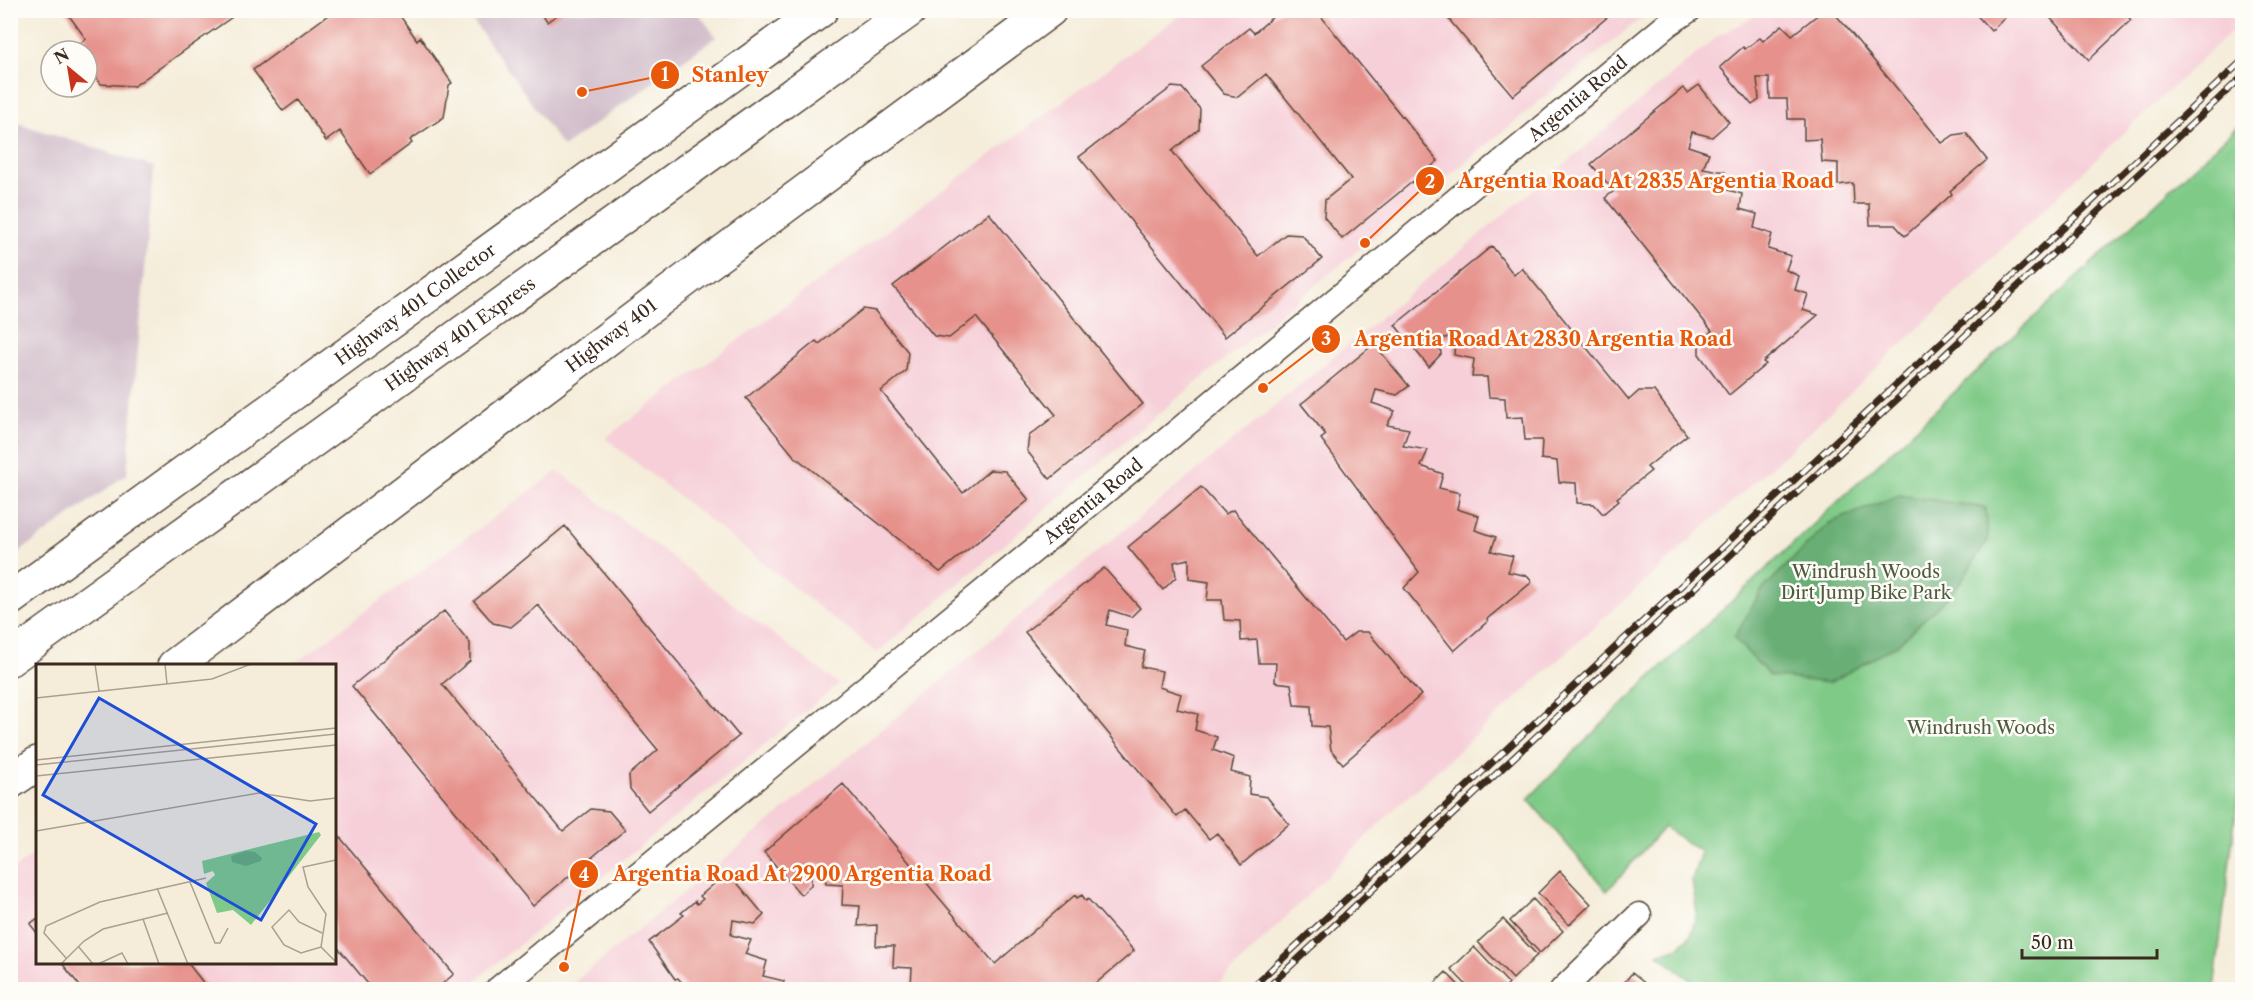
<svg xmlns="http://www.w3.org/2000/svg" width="2253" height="1000" font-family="'Libre Caslon Text',serif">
<rect width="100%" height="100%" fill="#fdfcf7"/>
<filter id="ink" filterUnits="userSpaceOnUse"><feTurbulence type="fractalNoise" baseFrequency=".0167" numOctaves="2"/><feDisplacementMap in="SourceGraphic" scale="12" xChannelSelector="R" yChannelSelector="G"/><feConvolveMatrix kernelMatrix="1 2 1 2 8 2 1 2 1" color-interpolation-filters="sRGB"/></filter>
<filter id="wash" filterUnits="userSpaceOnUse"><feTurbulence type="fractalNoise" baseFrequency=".008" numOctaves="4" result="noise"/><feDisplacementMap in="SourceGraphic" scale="24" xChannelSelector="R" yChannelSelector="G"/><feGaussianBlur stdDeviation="1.35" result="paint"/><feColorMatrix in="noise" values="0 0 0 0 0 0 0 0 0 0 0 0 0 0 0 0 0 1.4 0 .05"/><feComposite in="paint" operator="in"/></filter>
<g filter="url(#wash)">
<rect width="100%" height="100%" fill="#f5edda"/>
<path fill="#f6cfd8" d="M1766,10L2242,11V21L1806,435L1391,812L1214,989L565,990L1241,434L1718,36Z
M1186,11H1654L1635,23L1150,421L877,653L605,438Z
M558,471L839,684L465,989H11L10,872L37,852L38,962H334V666L292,665Z"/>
<path fill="#d1bdca" d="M466,11H697L716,37L563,147Z
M11,121L154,167L127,474L11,558Z"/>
<path fill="#7fca87" stroke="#5d7a52" stroke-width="1.5" d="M2242,122V763L2214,989H1701L1658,954L1679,947L1691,935L1697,913L1692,880L1701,852L1664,827L1607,891L1528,799L1616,710Z"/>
<path fill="#67ae74" stroke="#516c49" stroke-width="1.5" d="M1900,495L1986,508L1988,540L1955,590L1897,645L1829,683L1770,676L1734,638L1761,591L1829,523Z"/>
<g id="blocks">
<path fill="#e6918b" d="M65,10H242L134,86L101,84L87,65V51H76L74,48L86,39Z
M335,10H396L417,40L420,37L452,83L449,85L444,117L410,140L412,143L370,174L340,131L326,141L298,100L283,111L253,70Z
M539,10H564L547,22Z
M1281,10H1316L1438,161L1342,239L1324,217L1325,200L1351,179L1266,74L1238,97L1224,94L1201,66L1249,28L1254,33Z
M1441,10H1616L1513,96Z
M1824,10H1832L1942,143L1954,135L1966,133L1987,160L1950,191L1952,194L1905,236L1895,225H1870L1869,204H1854L1853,183L1838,185V163L1822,162L1820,139L1804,140V119H1788L1787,99H1770L1769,78H1757L1759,100L1752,105L1720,67L1743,47L1745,49L1760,38L1763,41L1782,25L1792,35Z
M1972,10H2013L1991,31Z
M2043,10H2122L2131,20L2089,60Z
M1699,85L1729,122L1712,137L1692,132L1688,146L1709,153L1703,168L1725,172L1721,188L1742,194L1740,209L1757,214L1754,228L1772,234L1768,249L1791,256L1786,270L1799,276L1795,290L1808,294L1803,310L1818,315L1763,362L1766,364L1729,395L1699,354V343L1712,331L1605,198L1614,191L1591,164L1683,88L1688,93Z
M1172,87L1182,88L1200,109L1199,129L1172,151L1258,256L1286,234L1302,235L1322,259L1225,337L1079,157Z
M989,213L1143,404L1050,479L1027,451L1029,436L1056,415L976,317L949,338L934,336L893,286Z
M1492,246L1514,275L1522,268L1629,400L1639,391H1654L1687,435L1647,467L1651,471L1617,498L1619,500L1603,514L1594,504L1577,503L1576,483L1559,482L1557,461L1541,459L1542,440H1525L1523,417L1506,418L1505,398L1489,397L1487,377H1472L1474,359L1454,355L1455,336L1439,339L1441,354L1429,367L1395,325Z
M863,309L875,311L908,352L906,371L881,391L963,493L990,470L1005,471L1029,500L940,572L794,456L746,398L816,341L819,344Z
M1374,344L1409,386L1397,395L1376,390L1372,403L1395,411L1387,425L1409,429L1403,446L1428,450L1421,466L1443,474L1439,488L1460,493L1457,509L1479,516L1475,530L1496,537L1491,551L1513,556L1508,572L1528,576L1532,582L1487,619L1488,621L1454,651L1404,588L1419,572L1321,439L1326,435L1301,404Z
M10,435L17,444L10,449Z
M1201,487L1225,514L1233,510L1343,642L1356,632H1368L1421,695L1343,764L1331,750L1328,727L1312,726L1311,706L1294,705L1291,684L1275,682L1276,663H1259L1257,640L1241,641L1240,621L1224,620L1222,600H1207L1209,582L1189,579V559L1174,562L1176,577L1163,590L1128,547Z
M565,526L739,736L648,811L630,789L629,775L658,750L538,605L511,627L493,623L474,601Z
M1104,568L1140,608L1131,617L1110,610L1106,625L1127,630L1125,646L1145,651L1141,667L1162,671L1159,687L1181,694L1177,709L1198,714L1195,730L1217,737L1213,750L1234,758L1231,772L1250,777L1249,794L1267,797L1289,824L1241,865L1217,833L1209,839L1185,810L1177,817L1025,632Z
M444,611L470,643V661L442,684L563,831L591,809L609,811L625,830L533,906L352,686Z
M843,784L995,964L1075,895L1077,898L1082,895L1086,901L1088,899L1134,951L1088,990H928V987L911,986L912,968L893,967L894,946H876L877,925L858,926L860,906L842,905L843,885L826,884L823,864H811V885L801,895L764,852Z
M334,830L454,974L435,990H373L334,943Z
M1560,871L1591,904L1569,925L1538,893Z
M728,872L764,915L755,924L733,920L731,935L751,940L745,954L767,961L763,976L784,981L782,990H688L678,978L675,979L649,942L684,915L681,913L695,901L697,904L703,899L700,896Z
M1533,899L1563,931L1540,953L1510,921Z
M38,918V934L30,924Z
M1503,919L1537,955L1513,979L1478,942Z
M1474,947L1509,984L1504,990H1471L1451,969Z
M61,962H187L209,990H83Z
M1446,972L1463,990H1428Z
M1632,973L1653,990H1618Z"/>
</g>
</g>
<g filter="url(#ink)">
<use href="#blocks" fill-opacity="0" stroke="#57473a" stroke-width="1.5"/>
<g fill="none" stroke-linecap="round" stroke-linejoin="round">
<g stroke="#57473a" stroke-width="27">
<g id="minor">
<path id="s1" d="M497,990L1067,523L1668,24L1689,10"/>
<path d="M1562,990L1639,915"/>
</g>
</g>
<g stroke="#57473a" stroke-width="36">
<g id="highway">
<path id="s2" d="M10,599L821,10"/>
<path id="s3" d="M10,659L910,10"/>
<path id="s4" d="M174,666L688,278L1050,10"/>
<path d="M10,782L38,763"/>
</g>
</g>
<use href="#minor" stroke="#fff" stroke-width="24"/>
<use href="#highway" stroke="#fff" stroke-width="33"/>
<g stroke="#3b2a1e" stroke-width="7">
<path id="rail" d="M1249,990L2242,61
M1265,990L2242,77"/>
</g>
<use href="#rail" stroke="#fdfcf7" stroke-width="4.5" stroke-dasharray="14" stroke-linecap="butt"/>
</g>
</g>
<g text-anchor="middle" stroke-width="5" stroke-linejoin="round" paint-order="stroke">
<g font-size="18" fill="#3b2a1e" stroke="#fdfcf7">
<text dy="6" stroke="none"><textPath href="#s1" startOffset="1401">Argentia Road</textPath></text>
<text dy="6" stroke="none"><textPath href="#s2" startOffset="501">Highway 401 Collector</textPath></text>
<text dy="6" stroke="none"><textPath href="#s3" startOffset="555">Highway 401 Express</textPath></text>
<text dy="6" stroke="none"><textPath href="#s4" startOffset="548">Highway 401</textPath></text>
<text dy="6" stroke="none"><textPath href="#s1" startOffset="771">Argentia Road</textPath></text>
</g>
<g font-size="18" fill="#4f5a3e" stroke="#fdfcf7">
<text x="1866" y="578">Windrush Woods<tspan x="1866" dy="21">Dirt Jump Bike Park</tspan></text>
<text x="1981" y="734">Windrush Woods</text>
</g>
</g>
<g transform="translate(36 664)">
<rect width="300" height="300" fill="#f5edda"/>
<path d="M283,168L285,171L215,261L197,246L181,249L170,219L179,211L177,207L168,210L166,197Z" fill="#7fca87"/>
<path d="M210,187L219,188L226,194L225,197L210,202L196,198L195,192Z" fill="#67ae74"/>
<path fill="none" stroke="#ab9f8f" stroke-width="1.5" d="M59,0L63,27M129,0L131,20M0,34L176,15L215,0M0,96L300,64M0,101L300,70M0,112L300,81M0,167L223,129L274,137L300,134M300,196L267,203L272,223L290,250L285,283L300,298M154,218L179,279H184L192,264M121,224L152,300M107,255L123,300M42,282L57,300M285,283L265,289L248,281L236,263L253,246L263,258L286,269M30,294L8,269L10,262L64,238L170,214M25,300L48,277L67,265L132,249M62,300L86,289L92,300"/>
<path fill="#1d4ed8" fill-opacity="0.15" stroke="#1d4ed8" stroke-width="3" d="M63,34L280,160L225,256L7,131Z"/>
<rect width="300" height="300" fill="none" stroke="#3b2a1e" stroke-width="3"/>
</g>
<path fill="none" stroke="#e8590c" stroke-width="2" d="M582 92L665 75M1365 243L1430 181M1263 388L1326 339M564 967L584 874"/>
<g fill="#e8590c" stroke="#fdfcf7" stroke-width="2">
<circle cx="582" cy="92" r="6"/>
<circle cx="1365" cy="243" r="6"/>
<circle cx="1263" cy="388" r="6"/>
<circle cx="564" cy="967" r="6"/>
<circle cx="665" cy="75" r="15"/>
<circle cx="1430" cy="181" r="15"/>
<circle cx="1326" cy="339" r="15"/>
<circle cx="584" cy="874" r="15"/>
</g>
<g font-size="18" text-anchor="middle" font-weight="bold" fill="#fff">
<text x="665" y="81">1</text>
<text x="1430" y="188">2</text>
<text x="1326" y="345">3</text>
<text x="584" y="881">4</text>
</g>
<g font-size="20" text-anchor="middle" font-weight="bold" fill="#e8590c" stroke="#fdfcf7" stroke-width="5" stroke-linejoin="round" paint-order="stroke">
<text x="730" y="82">Stanley</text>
<text x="1646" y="188">Argentia Road At 2835 Argentia Road</text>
<text x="1543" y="346">Argentia Road At 2830 Argentia Road</text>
<text x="802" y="881">Argentia Road At 2900 Argentia Road</text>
</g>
<rect width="2253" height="1000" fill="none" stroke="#fdfcf7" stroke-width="36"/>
<g transform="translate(69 69) rotate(330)"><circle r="28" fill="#fdfcf7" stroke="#afa8a0" stroke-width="1.5"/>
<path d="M0-4.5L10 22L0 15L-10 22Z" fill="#c8321e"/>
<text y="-9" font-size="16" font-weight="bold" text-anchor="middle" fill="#3b2a1e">N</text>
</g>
<path d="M2022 949v9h135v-9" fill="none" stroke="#3b2a1e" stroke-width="3"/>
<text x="2031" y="949" font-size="18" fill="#3b2a1e" stroke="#fdfcf7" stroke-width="4.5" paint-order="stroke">50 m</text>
</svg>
